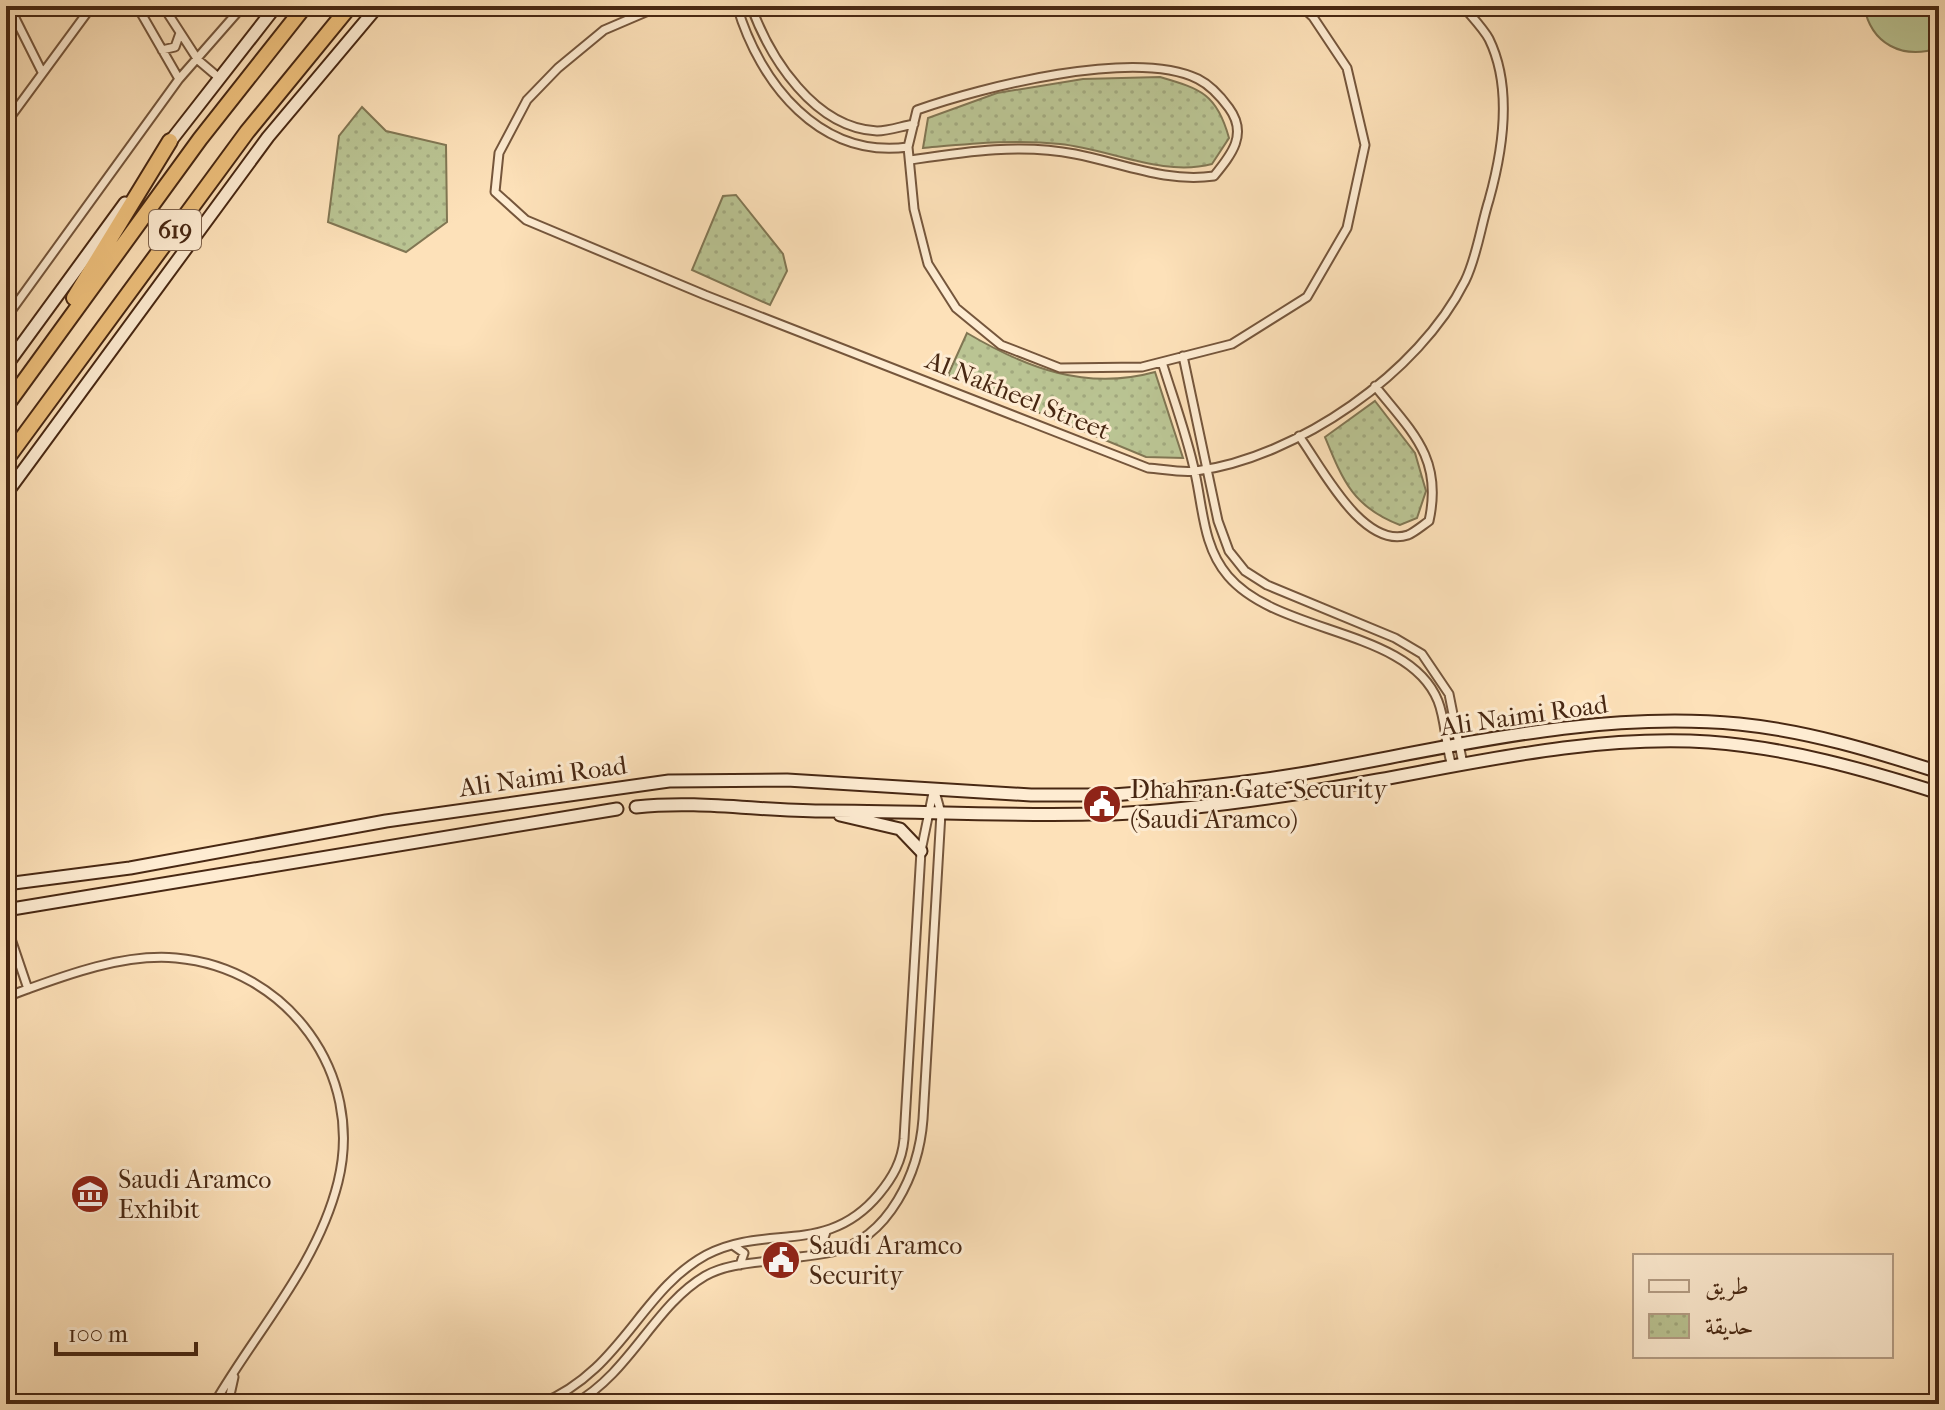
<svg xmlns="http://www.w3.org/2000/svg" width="1945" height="1410" font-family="'IM FELL French Canon',Amiri,serif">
<defs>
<pattern id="park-dots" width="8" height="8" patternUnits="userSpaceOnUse" patternTransform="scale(2)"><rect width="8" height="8" fill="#bac493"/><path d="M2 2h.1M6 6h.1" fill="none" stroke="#a1a87e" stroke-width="1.8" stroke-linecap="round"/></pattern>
</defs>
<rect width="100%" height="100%" fill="#fde1b9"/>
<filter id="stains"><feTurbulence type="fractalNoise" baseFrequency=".0025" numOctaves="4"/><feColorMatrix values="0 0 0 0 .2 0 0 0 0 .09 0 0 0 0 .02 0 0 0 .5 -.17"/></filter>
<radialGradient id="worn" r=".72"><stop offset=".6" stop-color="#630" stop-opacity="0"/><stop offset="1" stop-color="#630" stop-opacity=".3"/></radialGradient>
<path fill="url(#park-dots)" stroke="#817653" stroke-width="2" d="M1160,77C1201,89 1217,94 1229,138L1212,164C1162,177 1110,149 1060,144C1014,139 969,144 923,148L928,118L997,93L1083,79Z
M362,107L386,131L446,145L447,222L406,252L328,222L339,136Z
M736,195L783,254L787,271L770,305L692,270L723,196Z
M967,333C1026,368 1086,391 1155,372L1183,458L1146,457L948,375Z
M1375,401L1415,453L1426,491L1417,518L1400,525C1353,507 1343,481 1325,437Z"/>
<path fill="#bac493" stroke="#817653" stroke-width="2" d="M1864,6H1939V48C1902,60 1871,44 1864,6Z"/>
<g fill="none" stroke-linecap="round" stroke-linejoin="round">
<path stroke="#d9bc98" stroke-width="11" stroke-dasharray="11 5.5" stroke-linecap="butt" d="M1091,795H1113
M1091,814H1113"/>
<g stroke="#75563c" stroke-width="11">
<path id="street" d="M9,6L42,72
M137,6L179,79
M163,6L198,60L218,77
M660,6L604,30L558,68L527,100L499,153L495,192L526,220L705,295L1148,468C1163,469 1181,473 1196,471C1298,457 1419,373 1465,281C1477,257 1481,225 1489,200C1503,150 1513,88 1489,39C1483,28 1471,16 1463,6
M737,6C760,84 820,159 908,147
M751,6C770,58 814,128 877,131C889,131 902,126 914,124
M6,30L15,19
M162,50L175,47L180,33
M6,123L92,6
M910,160C964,152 1020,143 1075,154C1122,163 1166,183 1214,176C1232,154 1248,134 1229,108C1221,97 1210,85 1198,79C1135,48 982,87 917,110L908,147L914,209L928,264L956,308L1001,345L1060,368L1142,367L1232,344L1307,297L1347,228L1365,145L1347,68L1313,17L1301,6
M6,318L179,79L243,6
M1183,356L1218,521L1229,551L1245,571L1267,585L1395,638L1422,654L1449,694L1463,764
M1162,362C1173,398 1187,435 1195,473C1203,508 1203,547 1228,576C1278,635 1409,628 1438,701C1446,721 1445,745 1452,766
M1299,436C1320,464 1362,550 1408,535C1415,532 1423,525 1429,521C1443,458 1412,432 1375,386
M6,924L28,989
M6,997C58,978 120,953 176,958C288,968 365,1074 338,1182C317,1266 256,1331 214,1404
M826,1232L822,1244L832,1252
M734,1246L744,1253L740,1265
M228,1404L234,1377
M540,1404C622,1371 640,1291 706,1255C767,1223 827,1257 879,1194C893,1177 902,1161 904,1139L921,851L934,788
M574,1404C631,1372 654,1306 705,1276C726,1264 753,1263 777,1260C795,1257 814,1256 832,1252C890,1238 919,1172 923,1119L941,813L934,788"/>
</g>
<g stroke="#482813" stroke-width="15">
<path id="secondary" d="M166,147L276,6
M6,366L125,203
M6,494L268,137L378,6
M1113,795C1176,790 1238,784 1300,774C1445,749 1590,710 1739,724C1808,731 1873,751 1939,772
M636,807C699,800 759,811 821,811C911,811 1001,816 1091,814
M1113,814C1203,809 1290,796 1378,780C1487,760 1597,735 1709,742C1789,748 1863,769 1939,793
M840,815L900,829L921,851
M6,884L130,868L386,821L669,781L787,780L1031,795H1091
M6,910L617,809"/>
</g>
<g stroke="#482813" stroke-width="18">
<path id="highway" d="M74,298L170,141
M6,406L200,139L305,6
M6,460L247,132L350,6"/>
</g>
<use href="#street" stroke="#feecd2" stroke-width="7"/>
<use href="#secondary" stroke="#feecd2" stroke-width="11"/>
<use href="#highway" stroke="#eec07c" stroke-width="14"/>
</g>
<defs>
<g id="civic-disc" transform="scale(2)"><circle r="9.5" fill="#8f2418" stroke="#feecd2"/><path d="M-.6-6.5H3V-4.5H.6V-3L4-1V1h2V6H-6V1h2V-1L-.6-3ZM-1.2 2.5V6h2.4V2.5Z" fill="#fff"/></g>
<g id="museum-disc" transform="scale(2)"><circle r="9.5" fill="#8f2418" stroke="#feecd2"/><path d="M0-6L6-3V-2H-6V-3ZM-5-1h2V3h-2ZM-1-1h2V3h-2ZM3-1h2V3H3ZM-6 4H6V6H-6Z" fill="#fff"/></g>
</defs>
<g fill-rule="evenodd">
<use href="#civic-disc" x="1102" y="804"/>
<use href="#museum-disc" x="90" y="1194"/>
<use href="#civic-disc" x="781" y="1260"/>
</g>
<g text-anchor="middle" stroke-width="6" stroke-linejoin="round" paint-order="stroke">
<rect fill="#feecd2" stroke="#7f634c" stroke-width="2" x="149" y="210" width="52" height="40" rx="6"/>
<g font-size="24" font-weight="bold" fill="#482813">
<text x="175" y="238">619</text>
</g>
<g font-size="26" fill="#482813" stroke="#feecd2">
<text transform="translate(1018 395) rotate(22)" y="9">Al Nakheel Street</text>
<text transform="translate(1524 715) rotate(-8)" y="9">Ali Naimi Road</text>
<text transform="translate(543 776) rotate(-8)" y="9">Ali Naimi Road</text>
</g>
<g font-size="26" fill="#482813" stroke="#feecd2" text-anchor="start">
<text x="1130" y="798">Dhahran Gate Security<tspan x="1130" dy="30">(Saudi Aramco)</tspan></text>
<text x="118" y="1188">Saudi Aramco<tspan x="118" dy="30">Exhibit</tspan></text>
<text x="809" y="1254">Saudi Aramco<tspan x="809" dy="30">Security</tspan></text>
</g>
</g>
<rect width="1945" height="1410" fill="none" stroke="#fde1b9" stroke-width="32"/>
<rect x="8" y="8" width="1929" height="1394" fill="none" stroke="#482813" stroke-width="4"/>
<rect x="16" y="16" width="1913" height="1378" fill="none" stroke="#482813" stroke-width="2"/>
<rect x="1633" y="1254" width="260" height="104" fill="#feecd2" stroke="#b59e86" stroke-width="2"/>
<rect x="1649" y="1280" width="40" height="12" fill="#feecd2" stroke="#b59e86" stroke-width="2"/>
<text x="1705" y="1294" font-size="24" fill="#482813">طريق</text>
<rect x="1649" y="1314" width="40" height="24" fill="url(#park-dots)" stroke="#b59e86" stroke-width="2"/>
<text x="1705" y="1334" font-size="24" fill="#482813">حديقة</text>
<path d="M56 1342v12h140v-12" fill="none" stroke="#482813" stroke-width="4"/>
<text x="68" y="1342" font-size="24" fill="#482813" stroke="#feecd2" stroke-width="6" paint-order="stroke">100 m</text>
<rect width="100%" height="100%" filter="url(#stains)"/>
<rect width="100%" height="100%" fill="url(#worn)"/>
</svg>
